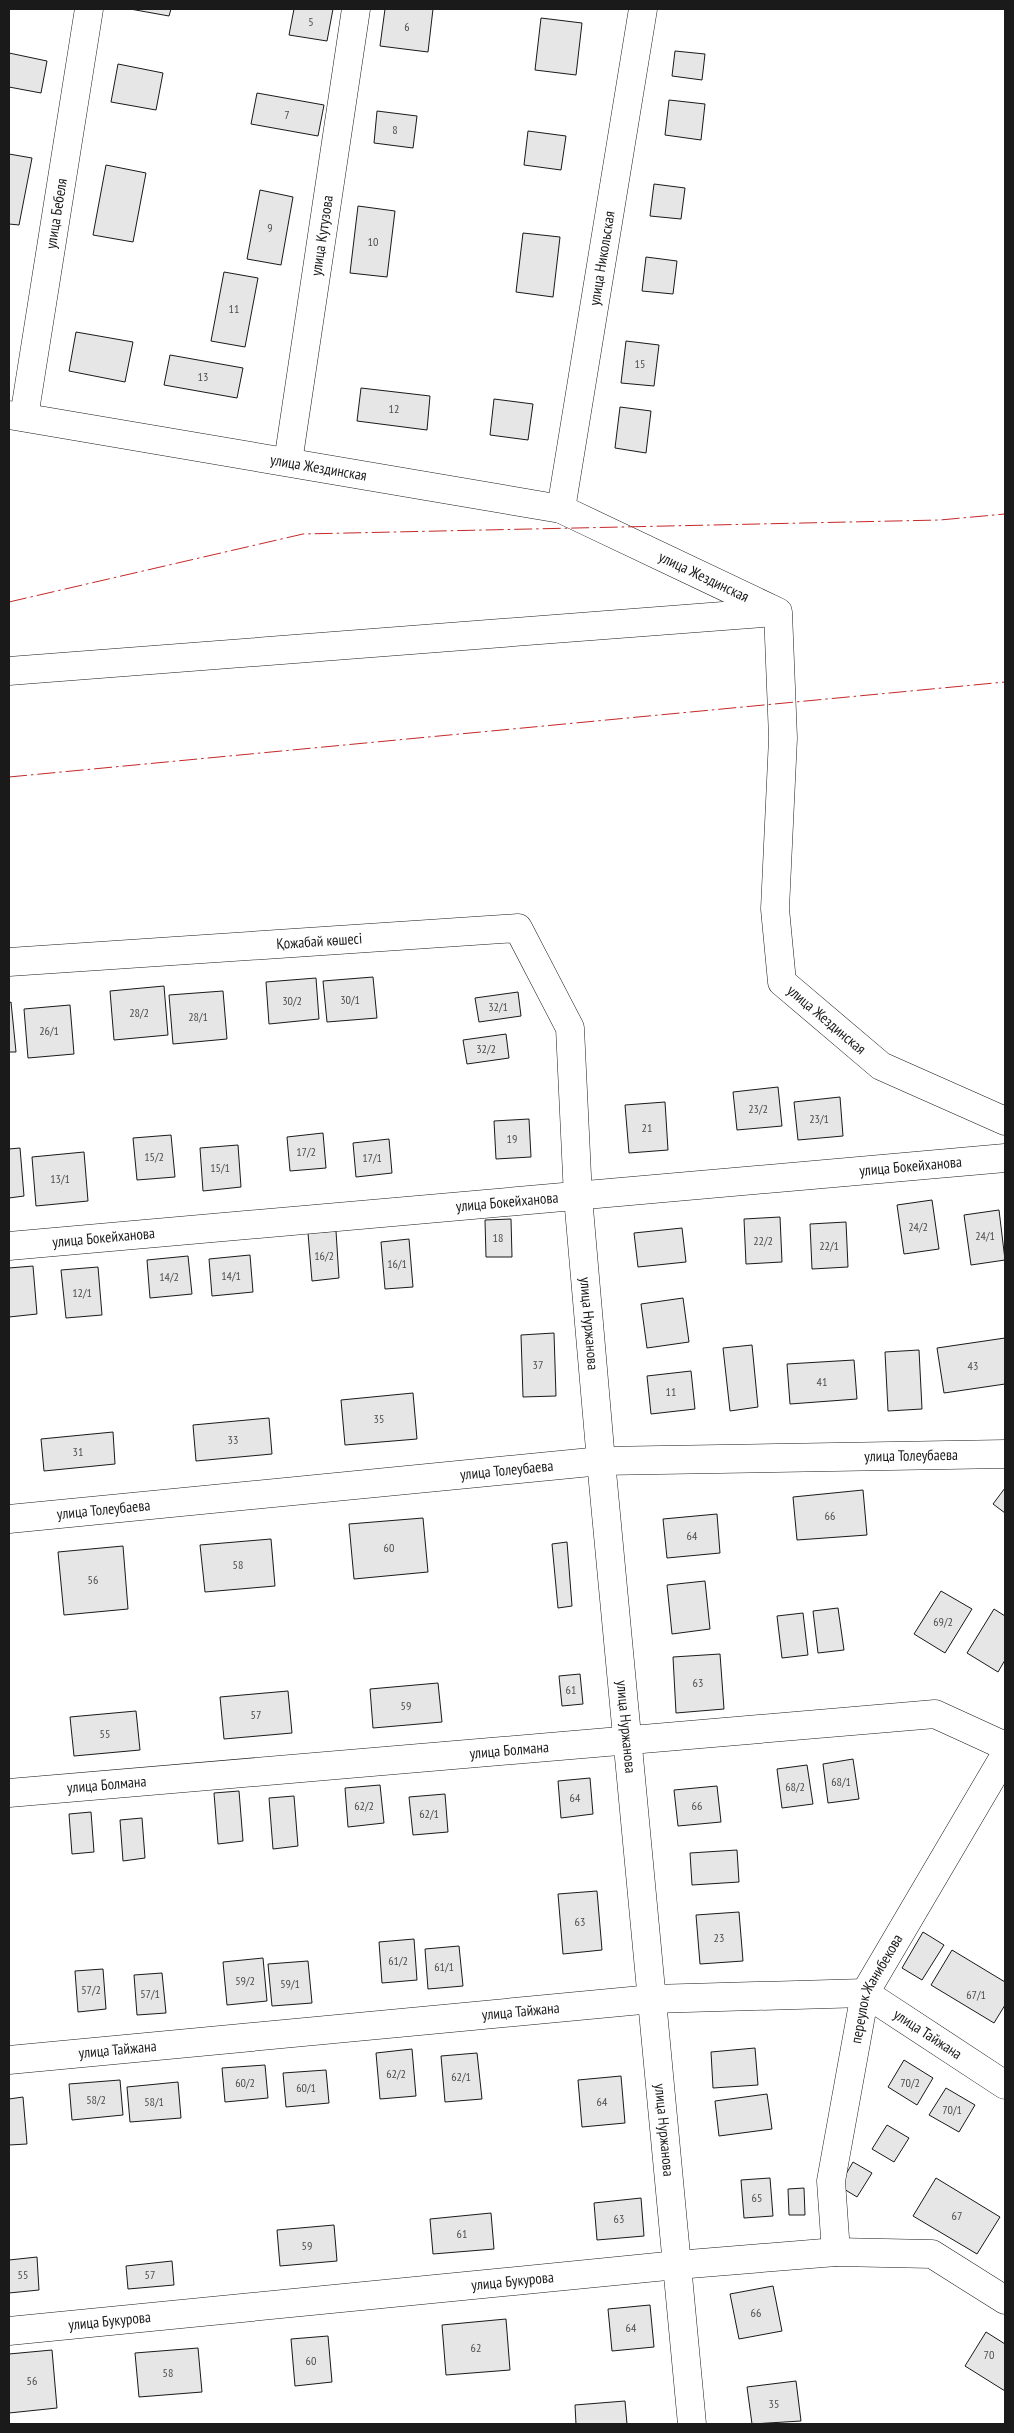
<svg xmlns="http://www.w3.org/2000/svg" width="1014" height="2433" viewBox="0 0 1014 2433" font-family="'PT Sans Narrow',sans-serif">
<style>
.building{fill:#e6e6e6;stroke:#1a1a1a}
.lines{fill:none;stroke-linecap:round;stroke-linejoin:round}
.minor-casing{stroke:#1a1a1a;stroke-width:29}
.minor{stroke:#fff;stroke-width:28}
.power{stroke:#c62828;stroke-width:1;stroke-dasharray:18 4 2.5 4;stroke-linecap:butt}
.labels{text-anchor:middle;stroke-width:4;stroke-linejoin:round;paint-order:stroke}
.number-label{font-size:12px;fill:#4d4d4d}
.street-label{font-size:15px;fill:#1a1a1a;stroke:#fff}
</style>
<rect width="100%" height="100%" fill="#fff"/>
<!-- building -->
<g class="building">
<polygon points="130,9 171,9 169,16"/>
<polygon points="294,9 333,9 327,41 289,35"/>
<polygon points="385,9 433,9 428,52 380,46"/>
<polygon points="541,18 582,23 576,75 535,70"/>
<polygon points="675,51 705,54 702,80 672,76"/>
<polygon points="9,53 47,61 41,93 9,87"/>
<polygon points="118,64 163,73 156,110 111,102"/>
<polygon points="257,93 324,105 318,136 251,124"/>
<polygon points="669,100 705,104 701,140 665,135"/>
<polygon points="377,111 417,116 413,148 374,143"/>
<polygon points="528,131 566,136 561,170 524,165"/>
<polygon points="9,154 32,158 19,225 9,224"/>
<polygon points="106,165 146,173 133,242 93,235"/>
<polygon points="654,184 685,188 681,219 650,216"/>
<polygon points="260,190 293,197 281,265 247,259"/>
<polygon points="358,206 395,211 387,277 350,273"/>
<polygon points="523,233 560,237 553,297 516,292"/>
<polygon points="646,257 677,261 673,294 642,291"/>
<polygon points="224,272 258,278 245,347 211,341"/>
<polygon points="76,332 133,342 125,382 69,371"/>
<polygon points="626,341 659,345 654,386 621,383"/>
<polygon points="170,355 243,368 237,398 164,385"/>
<polygon points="361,388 430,396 427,430 357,421"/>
<polygon points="494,399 533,404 528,440 490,435"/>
<polygon points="620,407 651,411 646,453 615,448"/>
<polygon points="373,977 377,1018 327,1022 323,981"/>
<polygon points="316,978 319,1019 269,1024 266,982"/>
<polygon points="164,986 168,1035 114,1040 110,991"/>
<polygon points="223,991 227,1039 173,1044 169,995"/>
<polygon points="518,992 521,1016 479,1022 475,998"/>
<polygon points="11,1002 16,1052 9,1052 9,1003"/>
<polygon points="70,1005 74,1054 28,1058 24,1009"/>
<polygon points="506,1034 509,1058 467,1064 463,1040"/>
<polygon points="778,1087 782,1126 737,1130 733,1092"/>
<polygon points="840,1097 843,1136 798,1140 794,1102"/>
<polygon points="665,1102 668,1150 629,1153 625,1105"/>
<polygon points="529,1119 531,1157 496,1159 494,1121"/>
<polygon points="323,1133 326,1168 290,1171 287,1137"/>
<polygon points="171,1135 175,1177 137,1180 133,1138"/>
<polygon points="389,1139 392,1173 356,1177 353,1143"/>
<polygon points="238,1145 241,1187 203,1191 200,1148"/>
<polygon points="20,1148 24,1196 9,1198 9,1149"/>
<polygon points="84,1152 88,1201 36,1206 32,1157"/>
<polygon points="932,1200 939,1249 904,1254 897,1205"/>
<polygon points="999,1210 1005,1260 971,1265 964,1215"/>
<polygon points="780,1217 782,1262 746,1264 744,1219"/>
<polygon points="511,1219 512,1257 486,1257 485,1220"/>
<polygon points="846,1222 848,1267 812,1269 810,1224"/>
<polygon points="682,1228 686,1262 638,1267 634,1233"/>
<polygon points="336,1231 339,1278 312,1281 308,1233"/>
<polygon points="409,1239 413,1287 385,1289 381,1242"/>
<polygon points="250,1255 253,1292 212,1296 209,1259"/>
<polygon points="188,1256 192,1294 150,1298 147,1260"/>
<polygon points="33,1266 37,1314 9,1317 9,1268"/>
<polygon points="98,1267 102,1315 66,1318 61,1270"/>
<polygon points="683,1298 689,1342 647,1348 641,1304"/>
<polygon points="554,1333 556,1396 523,1397 521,1335"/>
<polygon points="1005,1338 1005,1384 944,1393 937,1348"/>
<polygon points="752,1345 758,1407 730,1411 723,1348"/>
<polygon points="919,1350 922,1409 888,1411 885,1352"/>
<polygon points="854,1360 857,1399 790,1404 787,1364"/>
<polygon points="691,1371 695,1409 651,1414 647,1376"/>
<polygon points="413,1393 417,1439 345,1445 341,1400"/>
<polygon points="269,1418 272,1454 196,1461 193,1425"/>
<polygon points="113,1432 115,1464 44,1471 41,1439"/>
<polygon points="1005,1488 1005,1513 993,1504"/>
<polygon points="863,1490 867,1535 797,1540 793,1497"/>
<polygon points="717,1514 720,1553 667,1558 663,1519"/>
<polygon points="423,1518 428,1572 354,1579 349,1524"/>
<polygon points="271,1539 275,1586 205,1592 200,1545"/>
<polygon points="567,1542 572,1606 558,1608 552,1544"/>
<polygon points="123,1546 128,1609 64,1615 58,1552"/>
<polygon points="705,1581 710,1629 672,1634 667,1585"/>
<polygon points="941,1591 972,1609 945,1653 914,1634"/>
<polygon points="838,1608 844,1650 818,1653 813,1611"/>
<polygon points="994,1609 1005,1616 1005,1660 998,1672 967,1653"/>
<polygon points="803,1613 808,1655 782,1658 777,1616"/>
<polygon points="720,1654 724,1709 676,1713 673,1657"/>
<polygon points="580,1674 583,1704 562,1706 559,1676"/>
<polygon points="438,1683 442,1722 373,1728 370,1689"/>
<polygon points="288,1691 292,1733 224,1739 220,1697"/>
<polygon points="136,1711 140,1750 74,1756 70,1717"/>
<polygon points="853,1759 859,1799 828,1803 823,1764"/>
<polygon points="807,1765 813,1804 782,1808 777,1769"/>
<polygon points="590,1778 593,1814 561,1818 558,1781"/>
<polygon points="380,1785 384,1823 348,1827 345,1788"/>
<polygon points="717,1786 721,1822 678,1826 674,1790"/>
<polygon points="239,1791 243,1841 218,1844 214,1793"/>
<polygon points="445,1794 448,1832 413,1835 409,1797"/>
<polygon points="294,1796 298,1846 273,1849 269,1798"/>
<polygon points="91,1812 94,1852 72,1854 69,1814"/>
<polygon points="142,1818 145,1858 123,1861 120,1820"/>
<polygon points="737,1850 739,1882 692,1885 690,1853"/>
<polygon points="597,1891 602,1950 563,1954 558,1894"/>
<polygon points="739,1912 743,1961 700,1964 696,1915"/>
<polygon points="923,1932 944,1945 922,1980 902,1968"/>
<polygon points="414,1939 417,1980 382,1983 379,1942"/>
<polygon points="459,1946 463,1986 428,1989 425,1949"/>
<polygon points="952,1950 1005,1982 1005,2005 994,2023 931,1985"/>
<polygon points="263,1958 267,2001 227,2005 223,1962"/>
<polygon points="308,1961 312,2003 272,2006 268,1964"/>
<polygon points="103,1969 106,2009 78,2012 75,1971"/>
<polygon points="162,1973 166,2013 137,2015 134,1975"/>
<polygon points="755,2048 758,2085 713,2088 711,2052"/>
<polygon points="412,2049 416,2096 380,2099 376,2053"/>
<polygon points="477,2053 482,2099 445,2102 441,2056"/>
<polygon points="904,2060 933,2078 917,2105 888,2087"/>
<polygon points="265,2065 268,2098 225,2102 222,2068"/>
<polygon points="326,2070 329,2103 286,2107 283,2073"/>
<polygon points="621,2076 625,2123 582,2127 578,2080"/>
<polygon points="120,2080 123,2115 72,2120 69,2084"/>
<polygon points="178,2082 181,2118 130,2122 127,2087"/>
<polygon points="946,2088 975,2105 959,2132 929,2115"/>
<polygon points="767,2094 772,2129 719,2136 715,2101"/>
<polygon points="23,2097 27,2144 9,2145 9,2099"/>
<polygon points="887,2125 909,2138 894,2162 872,2149"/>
<polygon points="853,2162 872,2173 857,2197 839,2186"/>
<polygon points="770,2178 773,2216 744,2218 741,2180"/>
<polygon points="936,2178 1000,2217 977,2254 913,2216"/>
<polygon points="804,2188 805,2215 789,2215 788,2189"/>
<polygon points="641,2198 644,2236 597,2240 594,2203"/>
<polygon points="491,2213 494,2249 433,2254 430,2219"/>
<polygon points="334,2225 337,2261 280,2266 277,2230"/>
<polygon points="37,2257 39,2290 9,2293 9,2260"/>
<polygon points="172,2261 174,2285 128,2289 126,2266"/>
<polygon points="773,2286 782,2331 739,2339 730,2294"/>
<polygon points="650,2305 654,2347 612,2351 608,2309"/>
<polygon points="506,2319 510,2370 446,2375 442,2325"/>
<polygon points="986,2332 1005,2344 1005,2391 965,2366"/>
<polygon points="328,2336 332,2382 295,2386 291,2339"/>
<polygon points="198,2348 202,2392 139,2397 135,2353"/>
<polygon points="52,2350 57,2408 9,2413 9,2354"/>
<polygon points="796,2381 801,2421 752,2424 747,2387"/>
<polygon points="625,2401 627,2424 576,2424 575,2405"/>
</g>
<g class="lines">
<defs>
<g id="minor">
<path id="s1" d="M9,415L561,509L778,612L783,738L775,909L782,982L881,1066L1005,1121"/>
<path id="s2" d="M24,417L89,9"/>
<path id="s3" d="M288,462L356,9"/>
<path id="s4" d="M561,509L643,9"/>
<polyline points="9,671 775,612"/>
<path id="s5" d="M9,962L518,928L570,1028L578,1197L601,1461L692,2424"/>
<path id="s6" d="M9,1246L1005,1158"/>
<path id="s7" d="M9,1519L601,1461L1005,1454"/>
<path id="s8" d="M9,1793L935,1714L1005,1746"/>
<path id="s9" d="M9,2060L652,1999L865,1993L1005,2085"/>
<path id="s10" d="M836,2252L831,2181L865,1993L1005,1755"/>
<path id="s11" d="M9,2331L677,2265L836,2252L932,2254L1005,2300"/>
</g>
</defs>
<!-- minor casing -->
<use href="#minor" class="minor-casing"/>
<!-- minor -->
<use href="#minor" class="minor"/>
<!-- power -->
<g class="power">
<polyline points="9,602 303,534 940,520 1005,514"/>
<polyline points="9,777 1005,682"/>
</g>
</g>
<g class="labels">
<!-- number labels -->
<g class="number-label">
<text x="311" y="26">5</text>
<text x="407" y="31">6</text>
<text x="287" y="119">7</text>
<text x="395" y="134">8</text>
<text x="270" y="232">9</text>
<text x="373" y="246">10</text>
<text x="234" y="313">11</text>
<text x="640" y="368">15</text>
<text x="203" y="381">13</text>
<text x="394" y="413">12</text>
<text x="350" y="1004">30/1</text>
<text x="292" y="1005">30/2</text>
<text x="498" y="1011">32/1</text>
<text x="139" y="1017">28/2</text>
<text x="198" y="1021">28/1</text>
<text x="49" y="1035">26/1</text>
<text x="486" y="1053">32/2</text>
<text x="758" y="1113">23/2</text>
<text x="819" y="1123">23/1</text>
<text x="647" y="1132">21</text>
<text x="512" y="1143">19</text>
<text x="306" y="1156">17/2</text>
<text x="154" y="1161">15/2</text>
<text x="372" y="1162">17/1</text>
<text x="220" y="1172">15/1</text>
<text x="60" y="1183">13/1</text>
<text x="918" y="1231">24/2</text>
<text x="985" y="1240">24/1</text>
<text x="498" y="1242">18</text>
<text x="763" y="1245">22/2</text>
<text x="829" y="1250">22/1</text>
<text x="324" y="1260">16/2</text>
<text x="397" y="1268">16/1</text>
<text x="231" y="1280">14/1</text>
<text x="169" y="1281">14/2</text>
<text x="82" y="1297">12/1</text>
<text x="538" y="1369">37</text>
<text x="973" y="1370">43</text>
<text x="822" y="1386">41</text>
<text x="671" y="1396">11</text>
<text x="379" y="1423">35</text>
<text x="233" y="1444">33</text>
<text x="78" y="1456">31</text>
<text x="830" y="1520">66</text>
<text x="692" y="1540">64</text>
<text x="389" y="1552">60</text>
<text x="238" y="1569">58</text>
<text x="93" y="1584">56</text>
<text x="943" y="1626">69/2</text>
<text x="698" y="1687">63</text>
<text x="571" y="1694">61</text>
<text x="406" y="1710">59</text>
<text x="256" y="1719">57</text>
<text x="105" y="1738">55</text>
<text x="841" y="1786">68/1</text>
<text x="795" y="1791">68/2</text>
<text x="575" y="1802">64</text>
<text x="364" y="1810">62/2</text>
<text x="697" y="1810">66</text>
<text x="429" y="1818">62/1</text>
<text x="580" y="1926">63</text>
<text x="719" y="1942">23</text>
<text x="398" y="1965">61/2</text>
<text x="444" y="1971">61/1</text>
<text x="245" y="1985">59/2</text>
<text x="290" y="1988">59/1</text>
<text x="91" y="1994">57/2</text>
<text x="150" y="1998">57/1</text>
<text x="976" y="1999">67/1</text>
<text x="396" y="2078">62/2</text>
<text x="461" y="2081">62/1</text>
<text x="245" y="2087">60/2</text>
<text x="910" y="2087">70/2</text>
<text x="306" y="2092">60/1</text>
<text x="96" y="2104">58/2</text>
<text x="154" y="2106">58/1</text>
<text x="602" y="2106">64</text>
<text x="952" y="2114">70/1</text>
<text x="757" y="2202">65</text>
<text x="957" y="2220">67</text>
<text x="619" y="2223">63</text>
<text x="462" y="2238">61</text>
<text x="307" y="2250">59</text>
<text x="23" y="2279">55</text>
<text x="150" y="2279">57</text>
<text x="756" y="2317">66</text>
<text x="631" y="2332">64</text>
<text x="476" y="2352">62</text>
<text x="989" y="2359">70</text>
<text x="311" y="2365">60</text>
<text x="168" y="2377">58</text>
<text x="32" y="2385">56</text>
<text x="774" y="2408">35</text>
</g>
<!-- street labels -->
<g class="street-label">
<text dy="5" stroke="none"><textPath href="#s2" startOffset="206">улица Бебеля</textPath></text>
<text dy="5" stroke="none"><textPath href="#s3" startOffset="229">улица Кутузова</textPath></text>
<text dy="5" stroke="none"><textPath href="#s4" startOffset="254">улица Никольская</textPath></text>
<text dy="5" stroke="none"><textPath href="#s1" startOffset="314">улица Жездинская</textPath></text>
<text dy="5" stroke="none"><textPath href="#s1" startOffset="718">улица Жездинская</textPath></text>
<text dy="5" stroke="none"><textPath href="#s5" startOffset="311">Қожабай көшесі</textPath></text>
<text dy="5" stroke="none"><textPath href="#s1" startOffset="1229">улица Жездинская</textPath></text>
<text dy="5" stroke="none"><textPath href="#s6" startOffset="905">улица Бокейханова</textPath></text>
<text dy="5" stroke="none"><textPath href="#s6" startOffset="500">улица Бокейханова</textPath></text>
<text dy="5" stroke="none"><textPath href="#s6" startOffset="95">улица Бокейханова</textPath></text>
<text dy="5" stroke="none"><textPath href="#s5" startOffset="919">улица Нуржанова</textPath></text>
<text dy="5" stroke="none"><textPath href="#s7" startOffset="905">улица Толеубаева</textPath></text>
<text dy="5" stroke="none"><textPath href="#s7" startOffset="500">улица Толеубаева</textPath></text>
<text dy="5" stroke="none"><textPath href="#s7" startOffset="95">улица Толеубаева</textPath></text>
<text dy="5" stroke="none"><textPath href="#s5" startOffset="1324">улица Нуржанова</textPath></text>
<text dy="5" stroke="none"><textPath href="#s8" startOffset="502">улица Болмана</textPath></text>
<text dy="5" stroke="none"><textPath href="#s8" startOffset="98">улица Болмана</textPath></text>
<text dy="5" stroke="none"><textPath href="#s10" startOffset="270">переулок Жанибекова</textPath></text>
<text dy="5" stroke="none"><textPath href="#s9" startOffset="514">улица Тайжана</textPath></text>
<text dy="5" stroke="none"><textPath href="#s9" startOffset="934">улица Тайжана</textPath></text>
<text dy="5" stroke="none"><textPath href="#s9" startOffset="109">улица Тайжана</textPath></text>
<text dy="5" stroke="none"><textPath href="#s5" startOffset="1729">улица Нуржанова</textPath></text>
<text dy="5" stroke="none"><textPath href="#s11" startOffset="506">улица Букурова</textPath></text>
<text dy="5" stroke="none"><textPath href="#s11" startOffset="101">улица Букурова</textPath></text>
</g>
</g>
<!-- border -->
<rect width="1014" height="2433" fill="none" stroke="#1a1a1a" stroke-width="20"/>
</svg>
